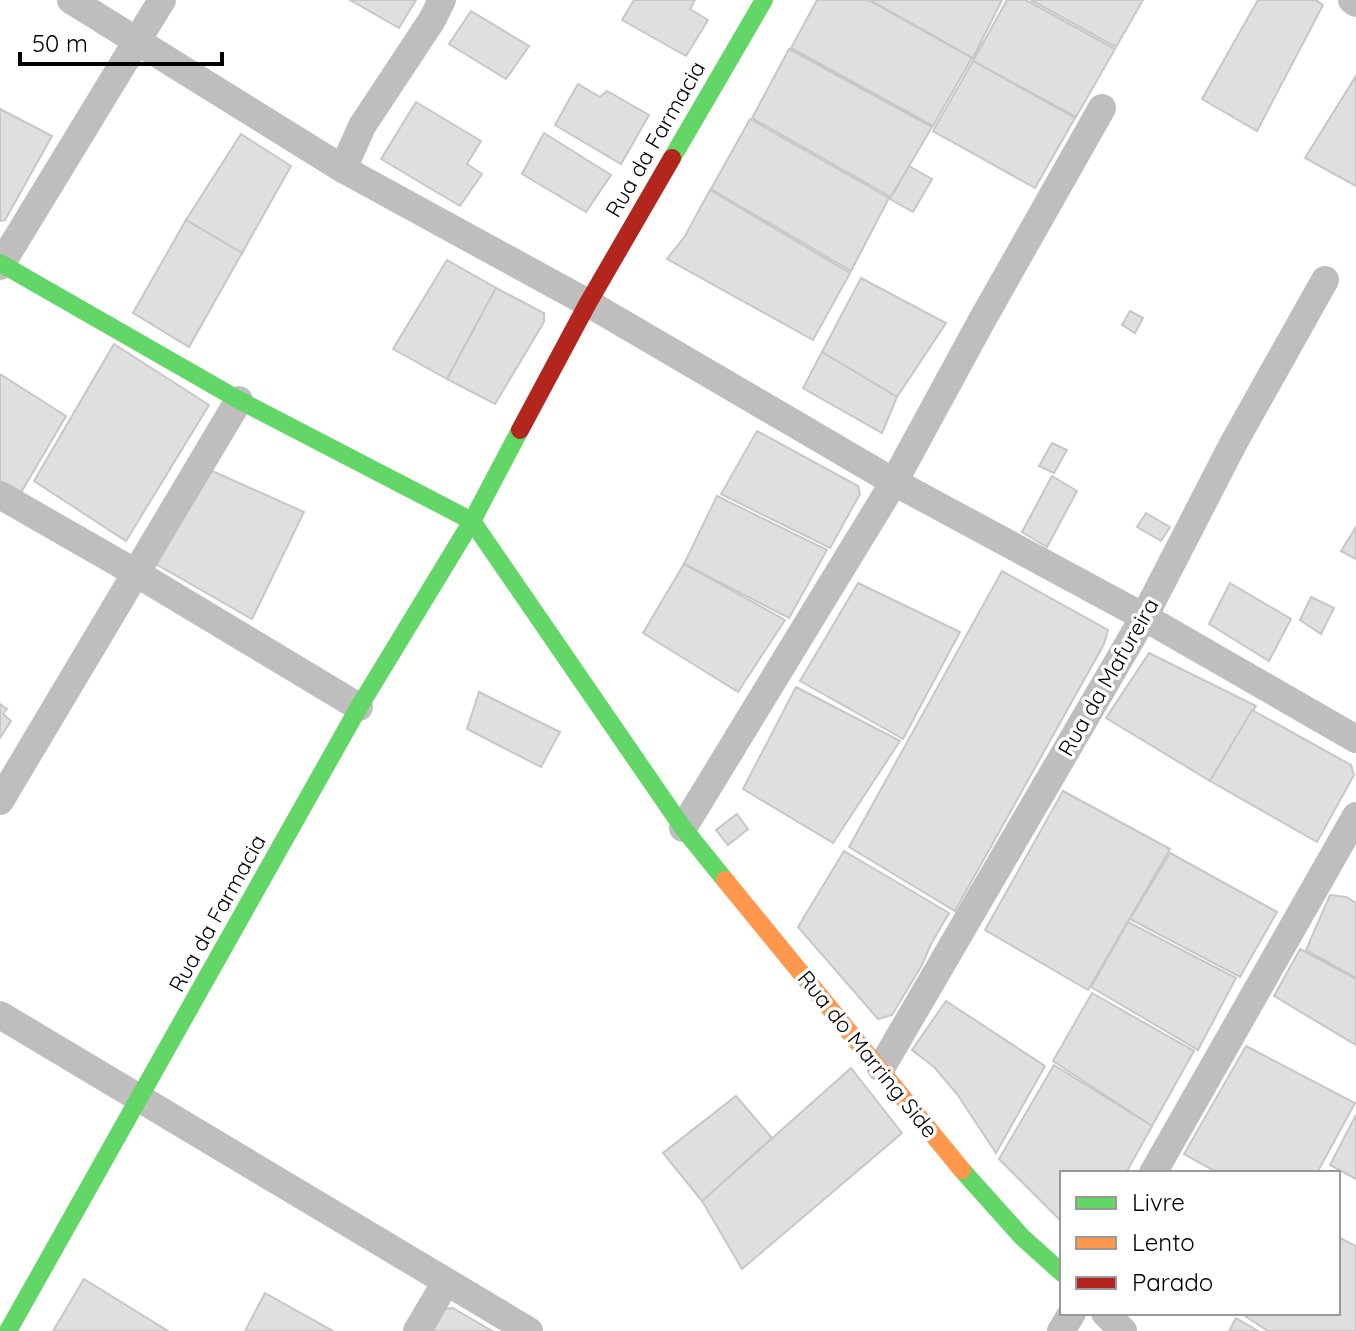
<svg xmlns="http://www.w3.org/2000/svg" width="1356" height="1331" viewBox="0 0 1356 1331" font-family="Quicksand,sans-serif">
<style>
.building{fill:#dfdfdf;stroke:#c7c7c7;stroke-width:2}
.lines{fill:none;stroke-linecap:round;stroke-linejoin:round}
.street{stroke:#bebebe;stroke-width:28}
.fast{stroke:#63d668;stroke-width:18}
.slow{stroke:#ff974d;stroke-width:18}
.jam{stroke:#b3261e;stroke-width:18}
.labels{text-anchor:middle;stroke-width:7;stroke-linejoin:round;paint-order:stroke}
.street-label{font-size:22px;fill:#000;stroke:#fff}
</style>
<rect width="100%" height="100%" fill="#fff"/>
<!-- building -->
<g class="building">
<polygon points="350,0 416,0 399,28"/>
<polygon points="634,0 695,0 690,9 708,20 686,56 622,20"/>
<polygon points="817,0 868,0 972,58 933,126 791,48"/>
<polygon points="870,0 1002,0 973,58"/>
<polygon points="1007,0 1026,0 1115,49 1076,117 973,61"/>
<polygon points="1031,0 1143,0 1116,47"/>
<polygon points="1258,0 1316,0 1323,5 1257,131 1202,99"/>
<polygon points="471,11 529,46 506,79 449,44"/>
<polygon points="789,49 932,127 891,197 752,118"/>
<polygon points="973,61 1075,118 1035,188 933,131"/>
<polygon points="1356,76 1356,186 1305,158"/>
<polygon points="578,84 600,97 607,91 649,115 621,164 555,125"/>
<polygon points="416,102 481,141 467,164 482,174 460,206 381,159"/>
<polygon points="0,109 52,136 5,220 0,221"/>
<polygon points="750,119 889,198 851,271 711,189"/>
<polygon points="544,133 611,175 586,212 522,174"/>
<polygon points="241,134 291,166 242,253 186,220"/>
<polygon points="909,166 932,179 913,212 890,199"/>
<polygon points="710,190 850,273 813,340 667,259 685,236"/>
<polygon points="186,220 242,253 189,347 133,313"/>
<polygon points="447,260 496,288 447,379 393,349"/>
<polygon points="861,278 946,323 897,397 822,352"/>
<polygon points="496,288 544,313 544,322 495,404 447,379"/>
<polygon points="1130,311 1143,318 1135,333 1122,325"/>
<polygon points="114,344 209,405 126,541 34,481"/>
<polygon points="822,352 897,397 882,433 803,388"/>
<polygon points="0,374 66,416 19,496 0,483"/>
<polygon points="757,431 858,486 860,494 830,548 721,494"/>
<polygon points="1052,443 1067,450 1054,473 1039,466"/>
<polygon points="210,470 304,512 252,619 154,563"/>
<polygon points="1052,476 1077,491 1047,547 1022,532"/>
<polygon points="717,496 827,550 789,618 684,564"/>
<polygon points="1146,513 1170,527 1161,541 1137,527"/>
<polygon points="1356,527 1356,559 1341,551"/>
<polygon points="684,564 785,620 738,692 643,633"/>
<polygon points="1002,571 1108,630 1104,644 955,911 849,847"/>
<polygon points="858,583 960,632 903,739 800,681"/>
<polygon points="1230,583 1291,619 1269,661 1209,624"/>
<polygon points="1311,597 1334,608 1321,634 1300,620"/>
<polygon points="1149,653 1256,706 1210,781 1106,718"/>
<polygon points="796,687 900,741 833,843 743,789"/>
<polygon points="479,692 560,732 541,767 467,729"/>
<polygon points="0,704 7,709 3,714 11,721 0,738"/>
<polygon points="1252,710 1351,765 1354,775 1317,842 1210,781"/>
<polygon points="1063,791 1170,849 1088,990 985,930"/>
<polygon points="737,814 748,829 728,845 716,830"/>
<polygon points="844,851 949,913 931,944 922,965 892,1015 878,1019 798,927"/>
<polygon points="1170,853 1277,912 1240,977 1130,919"/>
<polygon points="1330,895 1346,897 1356,903 1356,978 1306,950"/>
<polygon points="1128,922 1236,978 1198,1050 1091,987"/>
<polygon points="1300,949 1356,979 1356,1045 1274,996"/>
<polygon points="1092,993 1194,1051 1152,1126 1053,1061"/>
<polygon points="946,1001 1045,1066 996,1153 957,1094 934,1067 912,1050"/>
<polygon points="1246,1046 1355,1103 1317,1173 1218,1173 1184,1154"/>
<polygon points="1054,1065 1152,1126 1126,1173 1062,1173 1062,1222 999,1159"/>
<polygon points="851,1068 902,1133 742,1269 702,1201"/>
<polygon points="736,1096 772,1138 702,1201 663,1153"/>
<polygon points="1356,1115 1356,1179 1330,1165"/>
<polygon points="1338,1237 1356,1246 1356,1331 1268,1331 1242,1314 1338,1313"/>
<polygon points="84,1279 168,1331 53,1331"/>
<polygon points="265,1293 333,1331 245,1331"/>
<polygon points="453,1308 492,1331 433,1331 445,1309"/>
<polygon points="1236,1318 1258,1331 1229,1331"/>
</g>
<g class="lines">
<!-- street -->
<g class="street">
<polyline points="71,0 343,169 588,303 894,482 683,828"/>
<polyline points="1352,0 1356,3"/>
<polyline points="1102,108 981,322 894,482 1144,617 1356,739"/>
<polyline points="343,169 362,126 432,20 442,0"/>
<polyline points="0,266 162,0"/>
<polyline points="0,495 136,573 359,707"/>
<polyline points="0,801 239,400"/>
<polyline points="0,1015 529,1331"/>
<polyline points="881,1068 1144,617 1233,444 1325,280"/>
<polyline points="1153,1173 1356,816"/>
<polyline points="1105,1313 1123,1331"/>
<polyline points="417,1331 446,1282"/>
<polyline points="1061,1331 1072,1313"/>
</g>
<!-- fast -->
<g class="fast">
<polyline points="672,158 764,0"/>
<polyline points="0,263 239,400 472,521 683,828 725,880"/>
<polyline points="962,1170 1022,1237 1062,1273"/>
<polyline points="8,1331 359,707 472,521 520,430"/>
</g>
<!-- slow -->
<polyline class="slow" points="725,880 962,1170"/>
<!-- jam -->
<polyline class="jam" points="520,430 588,303 672,158"/>
</g>
<g class="labels">
<!-- street labels -->
<g class="street-label">
<text transform="translate(655 139) rotate(-60)" y="8">Rua da Farmacia</text>
<text transform="translate(1108 677) rotate(-60)" y="8">Rua da Mafureira</text>
<text transform="translate(217 913) rotate(-61)" y="8">Rua da Farmacia</text>
<text transform="translate(868 1054) rotate(51)" y="8">Rua do Marring Side</text>
</g>
</g>
<!-- legend -->
<rect x="1060" y="1171" width="280" height="144" fill="#ffffff" stroke="#999999" stroke-width="2"/>
<rect x="1076" y="1197" width="40" height="12" fill="#63d668" stroke="#999999" stroke-width="2"/>
<text x="1132" y="1211" font-size="24" fill="#000000">Livre</text>
<rect x="1076" y="1237" width="40" height="12" fill="#ff974d" stroke="#999999" stroke-width="2"/>
<text x="1132" y="1251" font-size="24" fill="#000000">Lento</text>
<rect x="1076" y="1277" width="40" height="12" fill="#b3261e" stroke="#999999" stroke-width="2"/>
<text x="1132" y="1291" font-size="24" fill="#000000">Parado</text>
<!-- scale -->
<path d="M20 52v12h202v-12" fill="none" stroke="#000000" stroke-width="4"/>
<text x="32" y="52" font-size="24" fill="#000000" stroke="#ffffff" stroke-width="6" paint-order="stroke">50 m</text>
</svg>
